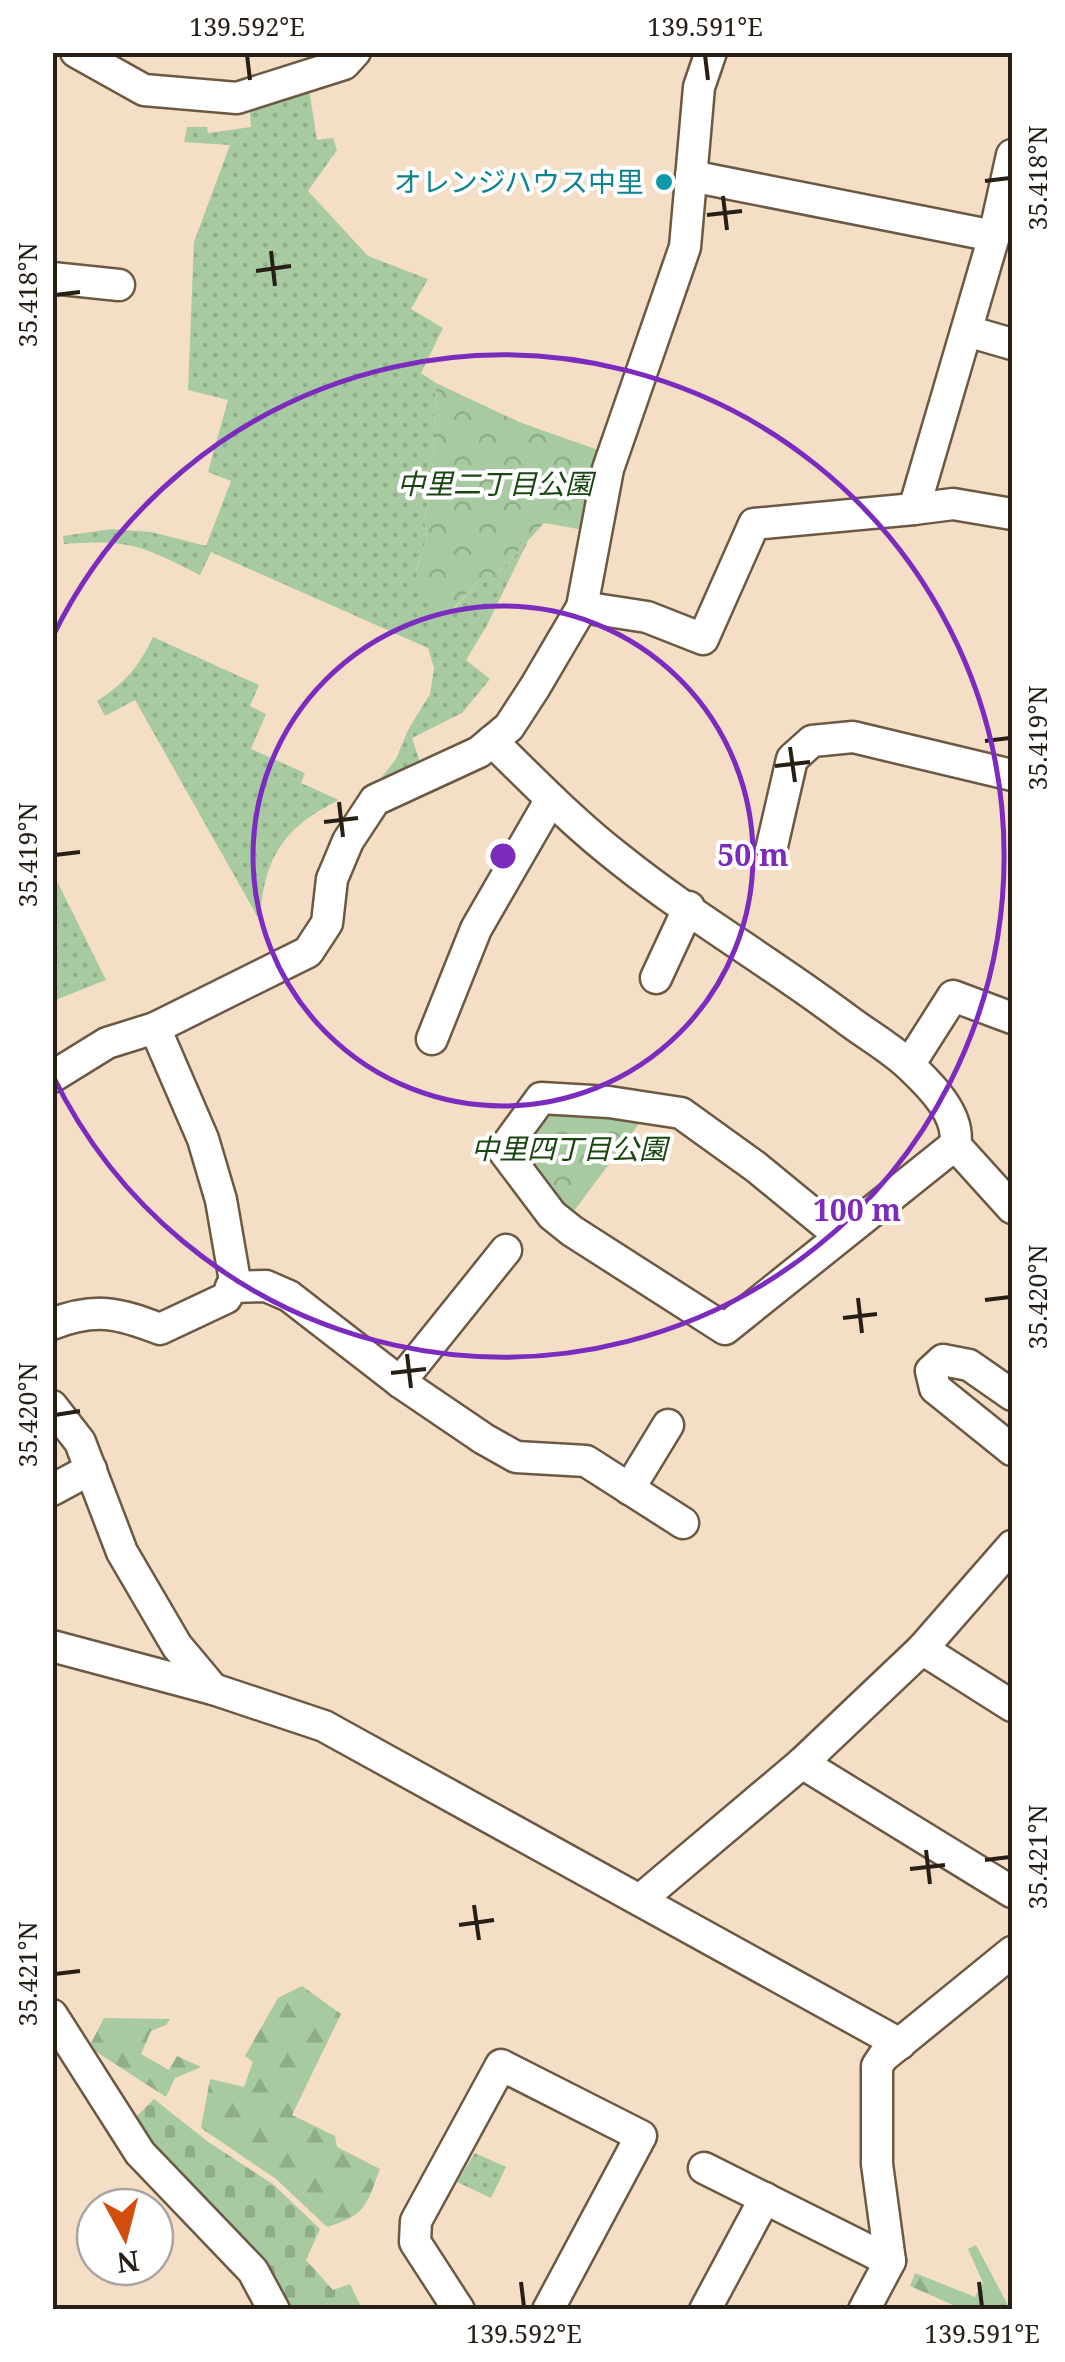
<svg xmlns="http://www.w3.org/2000/svg" width="1065" height="2362" viewBox="0 0 1065 2362" font-family="'Noto Serif','Noto Sans JP',serif">
<style>
.grass{fill:url(#grass-dots)}
.forest{fill:url(#forest-firs)}
.cemetery{fill:url(#cemetery-stones)}
.park{fill:url(#park-crowns)}
.lines{fill:none;stroke-linecap:round;stroke-linejoin:round}
.minor-casing{stroke:#6c5944;stroke-width:35}
.minor{stroke:#fff;stroke-width:30}
.ticks{fill:none;stroke:#271f16;stroke-width:4}
.ring{fill:none;stroke:#7b2cbf;stroke-width:5}
.culture-dot{fill:#0f9aa8;stroke:#fff;stroke-width:4}
.labels{text-anchor:middle;stroke-width:8;stroke-linejoin:round;paint-order:stroke}
.culture-label{font-size:28px;fill:#0d838f;stroke:#fff;text-anchor:end}
.park-label{font-size:28px;font-style:italic;fill:#194611;stroke:#fff}
.centre{fill:#7b2cbf;stroke:#fff;stroke-width:5}
.ring-label{font-size:30px;text-anchor:middle;font-weight:bold;fill:#7b2cbf;stroke:#fff;stroke-width:8;stroke-linejoin:round;paint-order:stroke}
.neatline{fill:none;stroke:#271f16;stroke-width:4}
.ticks-label{font-size:25px;text-anchor:middle;fill:#271f16}
</style>
<defs>
<pattern id="grass-dots" width="8" height="8" patternUnits="userSpaceOnUse" patternTransform="scale(2.5)"><rect width="8" height="8" fill="#a7caa1"/><path d="M2 2h.1M6 6h.1" fill="none" stroke="#90ad8a" stroke-width="1.8" stroke-linecap="round"/></pattern>
<pattern id="forest-firs" width="22" height="20" patternUnits="userSpaceOnUse" patternTransform="scale(2.5)"><rect width="22" height="20" fill="#a7caa1"/><path d="M5 1l3.5 6h-7zM16 11l3.5 6h-7z" fill="#90ad8a"/></pattern>
<pattern id="cemetery-stones" width="16" height="16" patternUnits="userSpaceOnUse" patternTransform="scale(2.5)"><rect width="16" height="16" fill="#a7caa1"/><path d="M2 7V4a2 2 0 0 1 4 0v3zM10 15v-3a2 2 0 0 1 4 0v3z" fill="#90ad8a"/></pattern>
<pattern id="park-crowns" width="20" height="18" patternUnits="userSpaceOnUse" patternTransform="scale(2.5)"><rect width="20" height="18" fill="#a7caa1"/><path d="M2 6a3 3 0 1 1 6 0M12 15a3 3 0 1 1 6 0" fill="none" stroke="#90ad8a"/></pattern>
</defs>
<rect width="100%" height="100%" fill="#f4dec5"/>
<!-- grass -->
<g class="grass">
<path d="M309,89L317,140L333,138L337,150L308,191L368,256L428,279L411,309L443,328L421,373L436,383L432,484L424,518L427,538L416,571L449,615L479,580H492L528,541L486,627L466,660L490,679L462,713L412,738L422,768L366,797L396,759L408,730L430,694L434,668L428,648L211,552L200,575C142,546 130,539 64,544L63,536L112,529L151,532L206,546L231,481L208,472L228,400L188,390L194,242L230,145L184,142L187,127H207L208,133L251,127L249,100Z"/>
<path d="M153,637L259,685L250,706L266,714L251,749L305,773L301,783L339,800C283,827 263,859 260,921L135,700L105,716L97,701C124,684 139,667 153,637Z"/>
<polygon points="53,873 106,980 58,999 53,1005"/>
<polygon points="475,2153 506,2167 491,2198 457,2182"/>
</g>
<!-- forest -->
<g class="forest">
<path d="M302,1986L341,2014L292,2115L335,2136L337,2147L380,2169C366,2206 366,2215 327,2227L276,2179L201,2128L210,2079L244,2087L253,2062L245,2056L278,1998Z"/>
<polygon points="104,2018 170,2019 166,2025 151,2031 141,2054 169,2070 177,2056 201,2067 175,2078 166,2097 89,2047"/>
<polygon points="976,2245 1010,2309 962,2309 910,2286 915,2273 975,2297 983,2283 968,2249"/>
</g>
<!-- cemetery -->
<polygon class="cemetery" points="154,2099 207,2141 274,2185 320,2229 306,2260 333,2290 350,2284 362,2309 282,2309 131,2122"/>
<!-- park -->
<g class="park">
<polygon points="436,383 519,422 601,451 584,530 544,523 492,580 479,580 448,615 423,600 416,572 427,538 424,519 432,484"/>
<polygon points="549,1108 644,1117 571,1215 559,1207 517,1148"/>
</g>
<g class="lines">
<defs>
<g id="minor">
<polyline points="76,52 144,90 237,98 344,64 355,52"/>
<polyline points="1012,155 994,236 914,509 953,504 1012,514"/>
<polyline points="691,176 994,236"/>
<polyline points="52,278 119,285"/>
<polyline points="967,331 1012,344"/>
<polyline points="582,607 647,617 703,639 754,524 914,509"/>
<path d="M492,741C534,782 574,824 621,860C692,917 772,963 845,1018C867,1035 893,1049 912,1068C931,1086 961,1116 955,1145L725,1329L572,1231L552,1215L503,1150L541,1098L609,1102L681,1113L756,1167L840,1236"/>
<polyline points="772,846 792,759 812,741 853,737 1012,775"/>
<polyline points="656,978 689,907"/>
<polyline points="432,1039 476,929 551,799"/>
<polyline points="909,1065 953,996 1012,1018"/>
<polyline points="52,1077 107,1043 155,1028 308,952 327,923 332,879 348,841 375,800 479,752 509,727 535,687 582,607 608,469 685,247 699,87 711,52"/>
<polyline points="955,1145 1012,1208"/>
<polyline points="231,1287 266,1286 289,1296 400,1382 484,1439 516,1457 586,1461 683,1523"/>
<path d="M52,1324C96,1307 118,1313 160,1329L226,1298L235,1281L221,1200L203,1139L155,1028"/>
<polyline points="400,1382 506,1250"/>
<polyline points="1012,1395 969,1365 943,1360 931,1371 935,1388 1012,1450"/>
<polyline points="52,1406 80,1442 122,1552 177,1646 213,1689 324,1726 900,2044"/>
<polyline points="629,1489 668,1425"/>
<polyline points="52,1490 91,1469"/>
<polyline points="52,1646 213,1689"/>
<polyline points="922,1649 1012,1706"/>
<polyline points="802,1763 1012,1892"/>
<polyline points="641,1899 802,1763 922,1649 1012,1546"/>
<polyline points="52,2015 140,2153 253,2271 274,2310"/>
<polyline points="704,2168 890,2261"/>
<polyline points="459,2310 415,2242 416,2221 501,2065 641,2136 548,2310"/>
<polyline points="705,2310 765,2198"/>
<polyline points="864,2310 890,2261 877,2164 877,2066 883,2057 1012,1952"/>
</g>
</defs>
<!-- minor casing -->
<use href="#minor" class="minor-casing"/>
<!-- minor -->
<use href="#minor" class="minor"/>
</g>
<!-- ticks -->
<path class="ticks" d="M247,55L250,80M705,55L708,80M985,181L1010,178M723,196L727,230M707,215L742,211M271,251L275,286M256,271L291,266M55,295L80,292M985,741L1010,738M790,747L795,782M775,766L810,762M339,802L343,837M324,822L358,818M55,855L80,852M858,1298L862,1333M985,1300L1010,1297M843,1318L877,1314M407,1354L411,1388M391,1373L426,1369M55,1415L80,1411M926,1850L930,1884M985,1860L1010,1857M910,1869L945,1865M474,1905L479,1940M459,1925L494,1920M55,1974L80,1971M521,2282L524,2307M979,2282L982,2307"/>
<!-- distance rings -->
<g class="ring">
<circle cx="503" cy="856" r="250"/>
<path d="M53 636A501 501 0 1 1 53 1076"/>
</g>
<!-- markers -->
<circle class="culture-dot" cx="664" cy="182" r="10"/>
<g class="labels">
<!-- culture labels -->
<g class="culture-label">
<text x="644" y="192">オレンジハウス中里</text>
</g>
<!-- park labels -->
<g class="park-label">
<text x="495" y="494">中里二丁目公園</text>
<text x="569" y="1159">中里四丁目公園</text>
</g>
</g>
<circle cx="503" cy="856" r="15" class="centre"/>
<g class="ring-label">
<text x="753" y="866">50 m</text>
<text x="857" y="1221">100 m</text>
</g>
<!-- border -->
<rect width="1065" height="2362" fill="none" stroke="#ffffff" stroke-width="110"/>
<!-- north arrow -->
<g transform="translate(125 2237) rotate(173)"><circle r="48" fill="#ffffff" stroke="#a9a5a2" stroke-width="2.5"/>
<path d="M0-8L18 38L0 25L-18 38Z" fill="#d34d0d"/>
<text y="-15" font-size="28" font-weight="bold" text-anchor="middle" fill="#271f16">N</text>
</g>
<rect x="55" y="55" width="955" height="2252" class="neatline"/>
<g class="ticks-label">
<text x="247" y="36">139.592°E</text>
<text x="705" y="36">139.591°E</text>
<text transform="translate(1038 178) rotate(-90)" y="9">35.418°N</text>
<text transform="translate(28 295) rotate(-90)" y="9">35.418°N</text>
<text transform="translate(1038 738) rotate(-90)" y="9">35.419°N</text>
<text transform="translate(28 855) rotate(-90)" y="9">35.419°N</text>
<text transform="translate(1038 1297) rotate(-90)" y="9">35.420°N</text>
<text transform="translate(28 1415) rotate(-90)" y="9">35.420°N</text>
<text transform="translate(1038 1857) rotate(-90)" y="9">35.421°N</text>
<text transform="translate(28 1974) rotate(-90)" y="9">35.421°N</text>
<text x="524" y="2343">139.592°E</text>
<text x="982" y="2343">139.591°E</text>
</g>
</svg>
